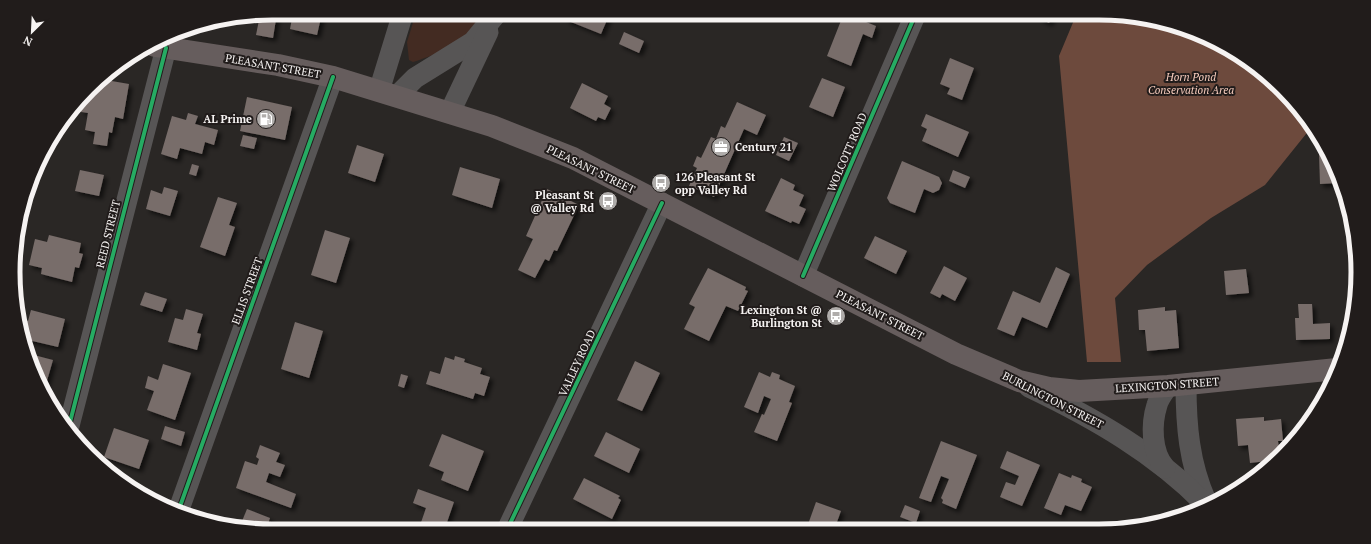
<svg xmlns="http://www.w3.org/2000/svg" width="1371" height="544" viewBox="0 0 1371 544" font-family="'PT Serif',serif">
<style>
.green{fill:#432b22}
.forest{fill:#6d4a3d}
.building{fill:#786d6a;filter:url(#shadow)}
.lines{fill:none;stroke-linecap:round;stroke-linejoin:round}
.minor{stroke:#575555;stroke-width:21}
.major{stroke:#665d5d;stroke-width:22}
.cycleway-casing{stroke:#211c1b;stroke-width:6}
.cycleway{stroke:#26ab63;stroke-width:4}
.labels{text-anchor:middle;stroke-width:4;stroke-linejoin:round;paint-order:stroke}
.street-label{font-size:11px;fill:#f6f3f2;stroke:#211c1b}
.park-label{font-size:11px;font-style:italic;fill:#f8cdbe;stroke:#211c1b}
.poi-label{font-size:11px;font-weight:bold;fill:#f6f3f2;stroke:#211c1b;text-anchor:end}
.rim{fill:none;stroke:#f6f3f2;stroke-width:5}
</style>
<defs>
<filter id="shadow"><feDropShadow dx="3.5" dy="3.5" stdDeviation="2" flood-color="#0009"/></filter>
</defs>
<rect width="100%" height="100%" fill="#2a2725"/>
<!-- green -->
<path class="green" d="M416,13H484C470,38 440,54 413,62L409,60L407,42Z"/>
<!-- forest -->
<polygon class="forest" points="1077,13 1099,13 1182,27 1270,77 1310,129 1265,185 1211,218 1147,265 1115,298 1121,362 1087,362 1059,56"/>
<!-- building -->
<g class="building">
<polygon points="272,13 277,13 273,38 256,35 260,15"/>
<polygon points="293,13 322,13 317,35 290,29"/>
<polygon points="569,13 610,13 601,34 566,20"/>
<polygon points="844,13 876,26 872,38 863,34 851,66 827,56"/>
<polygon points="1041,13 1054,13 1049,23 1039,18"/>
<polygon points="624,32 644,41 639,53 619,44"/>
<polygon points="950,58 974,68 962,100 947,94 950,88 940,84"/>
<polygon points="822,78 845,87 833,117 809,107"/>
<polygon points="100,79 129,84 123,119 115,117 112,133 109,132 107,146 93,144 95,132 85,130 88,113 81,112 83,100"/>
<polygon points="582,83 608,96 604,104 611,108 605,120 598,117 596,121 570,108"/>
<polygon points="247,97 292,107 285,140 240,131"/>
<polygon points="737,102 766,115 757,135 744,129 714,197 689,186 697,168 693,166 697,156 701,158 711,137 716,139 721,126 725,128"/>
<polygon points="188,113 198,116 195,124 218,130 214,145 205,142 202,154 180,148 177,159 161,154 172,116 186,120"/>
<polygon points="926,114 969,132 958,157 922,141 927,129 921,126"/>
<polygon points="243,135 257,138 254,149 240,146"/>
<polygon points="784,137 798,143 789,161 776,155"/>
<polygon points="357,145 384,154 375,182 348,173"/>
<polygon points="1328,153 1331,157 1338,183 1320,184 1319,154"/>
<polygon points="902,161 939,177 942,183 939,190 933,193 924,189 915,213 890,203 887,198"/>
<polygon points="192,164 199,166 196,176 189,174"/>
<polygon points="460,167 500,179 492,208 452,195"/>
<polygon points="80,170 104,175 99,196 75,191"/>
<polygon points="953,170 970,177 965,188 949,181"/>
<polygon points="781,178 795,185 793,190 804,195 799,206 806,209 799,224 792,221 791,223 765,211"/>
<polygon points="164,187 178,191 170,216 146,209 151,190 162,194"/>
<polygon points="547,189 579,205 557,251 554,250 549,261 545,259 535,278 518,270 533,239 526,236"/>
<polygon points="218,197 237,203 229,225 235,227 225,256 200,247"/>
<polygon points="325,230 350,238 336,283 311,275"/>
<polygon points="49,235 81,243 79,253 83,254 79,268 75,267 72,282 41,274 42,268 29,265 35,239 47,242"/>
<polygon points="875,236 907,251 896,274 864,258"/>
<polygon points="944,266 967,278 955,301 942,294 940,298 930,293"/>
<polygon points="1056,267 1070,274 1047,328 1022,317 1014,336 997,329 1013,291 1040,303"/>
<polygon points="708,268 746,287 745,290 748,291 738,311 726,306 709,341 684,329 695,307 689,304"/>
<polygon points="1246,269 1249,293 1226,295 1224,271"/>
<polygon points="145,292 167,299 162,312 140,305"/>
<polygon points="1298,304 1312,304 1313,324 1330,323 1330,339 1296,340 1295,318 1299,318"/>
<polygon points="1165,307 1165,311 1176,310 1179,348 1147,351 1145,330 1139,330 1138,310"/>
<polygon points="186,309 203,314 197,333 201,334 197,350 168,342 175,318 183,320"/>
<polygon points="31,310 65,319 58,347 24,339 24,334 22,334 20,327 22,319 28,321"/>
<polygon points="295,322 323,331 309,378 281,369"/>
<polygon points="30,354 53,360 44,391"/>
<polygon points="455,356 465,359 464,362 482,368 480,374 490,377 484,396 475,393 473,399 426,384 430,371 440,374 445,357 454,360"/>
<polygon points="635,361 660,373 642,411 617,400"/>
<polygon points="163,364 191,373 175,420 147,410 154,391 145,388 148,376 158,380"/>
<polygon points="759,372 770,377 772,372 780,375 779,379 795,386 789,402 792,403 777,441 754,432 762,414 764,415 771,399 764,396 758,413 744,407"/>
<polygon points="401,374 408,376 404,388 398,386"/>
<polygon points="1264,417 1264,421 1281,419 1283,441 1278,441 1280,455 1276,460 1250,463 1248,445 1238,446 1236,419"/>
<polygon points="165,426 185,432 181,446 161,439"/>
<polygon points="114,428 149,440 139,469 104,457"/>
<polygon points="606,432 640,449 629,473 594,456"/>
<polygon points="442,434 484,451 468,491 441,480 444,472 429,466"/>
<polygon points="941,441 977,455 956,509 942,503 943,500 941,498 949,479 941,476 931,502 919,498"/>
<polygon points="260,445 280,453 276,462 285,465 280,477 269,473 266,482 296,494 291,508 236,488 245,461 257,465 259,459 256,457"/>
<polygon points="1007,451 1040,465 1022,506 1000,497 1006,482 1015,485 1019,476 1000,468"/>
<polygon points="1059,473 1071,478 1072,475 1082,479 1081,482 1092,487 1081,511 1065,505 1061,515 1044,508"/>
<polygon points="584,478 620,496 618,498 621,500 612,519 573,499"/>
<polygon points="418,489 454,502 444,531 418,531 426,508 413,503"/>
<polygon points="816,502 841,511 834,530 806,530"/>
<polygon points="905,505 920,511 916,523 900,517"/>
<polygon points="247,509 270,518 266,530 240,526"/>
<polygon points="570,522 584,530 555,530 558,524 567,529"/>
</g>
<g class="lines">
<!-- minor -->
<g class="minor">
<polyline points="379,91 403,13"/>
<polyline points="397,96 415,78 473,42 496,14"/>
<polyline points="450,112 488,32"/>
<polyline points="803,276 916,13"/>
<path d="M1186,384C1186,425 1189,463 1206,501"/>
<path d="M1029,387C1094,418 1157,454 1207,506"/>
<polyline points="69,426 166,48"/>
<path d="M1165,468C1151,452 1151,424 1157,405C1159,398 1164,392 1168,386"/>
<polyline points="178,512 333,77"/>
<polyline points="507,530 662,203"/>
</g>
<!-- major -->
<polyline class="major" points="155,46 278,65 333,77 492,126 573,158 956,354 1019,381 1049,388 1079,391 1168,386 1337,369"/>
<defs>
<g id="cycleway">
<polyline points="803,276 916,13"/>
<polyline points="69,426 166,48"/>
<polyline points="178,512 333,77"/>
<polyline points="507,530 662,203"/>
</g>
</defs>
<!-- cycleway casing -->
<use href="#cycleway" class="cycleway-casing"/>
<!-- cycleway -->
<use href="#cycleway" class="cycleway"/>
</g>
<!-- icons -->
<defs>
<symbol id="fuel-disc" viewBox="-11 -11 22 22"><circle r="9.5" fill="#afacaa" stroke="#211c1b"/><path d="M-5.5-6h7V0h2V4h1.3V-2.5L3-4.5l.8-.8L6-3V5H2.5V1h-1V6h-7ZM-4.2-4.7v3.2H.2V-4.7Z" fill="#fff"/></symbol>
<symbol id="office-disc" viewBox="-11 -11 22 22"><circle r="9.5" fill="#afacaa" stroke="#211c1b"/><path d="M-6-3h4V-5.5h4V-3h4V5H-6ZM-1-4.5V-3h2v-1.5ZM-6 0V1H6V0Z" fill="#fff"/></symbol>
<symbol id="bus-disc" viewBox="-11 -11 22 22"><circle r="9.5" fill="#afacaa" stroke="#211c1b"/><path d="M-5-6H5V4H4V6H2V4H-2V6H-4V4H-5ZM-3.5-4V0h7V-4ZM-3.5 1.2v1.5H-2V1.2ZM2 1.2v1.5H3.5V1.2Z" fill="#fff"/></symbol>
</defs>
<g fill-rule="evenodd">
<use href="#fuel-disc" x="255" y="108" width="22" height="22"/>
<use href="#office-disc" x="710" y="136" width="22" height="22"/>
<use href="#bus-disc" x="650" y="172" width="22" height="22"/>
<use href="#bus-disc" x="597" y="190" width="22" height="22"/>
<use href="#bus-disc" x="825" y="305" width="22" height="22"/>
</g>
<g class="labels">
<!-- street labels -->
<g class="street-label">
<text transform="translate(273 66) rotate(10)" y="4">PLEASANT STREET</text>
<text transform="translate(847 152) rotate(-67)" y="4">WOLCOTT ROAD</text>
<text transform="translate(591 169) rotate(26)" y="4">PLEASANT STREET</text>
<text transform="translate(108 234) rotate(-76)" y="4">REED STREET</text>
<text transform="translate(247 291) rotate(-70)" y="4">ELLIS STREET</text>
<text transform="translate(880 315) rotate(27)" y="4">PLEASANT STREET</text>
<text transform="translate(577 363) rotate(-65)" y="4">VALLEY ROAD</text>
<text transform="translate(1167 385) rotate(-4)" y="4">LEXINGTON STREET</text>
<text transform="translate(1053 400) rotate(27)" y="4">BURLINGTON STREET</text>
</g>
<!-- park labels -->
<g class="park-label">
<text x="1191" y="81">Horn Pond<tspan x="1191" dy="13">Conservation Area</tspan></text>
</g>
<!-- poi labels -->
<g class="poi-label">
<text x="252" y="123">AL Prime</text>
<text x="735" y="151" text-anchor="start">Century 21</text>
<text x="675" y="181" text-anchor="start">126 Pleasant St<tspan x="675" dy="13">opp Valley Rd</tspan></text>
<text x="594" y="199">Pleasant St<tspan x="594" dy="13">@ Valley Rd</tspan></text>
<text x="822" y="314">Lexington St @<tspan x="822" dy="13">Burlington St</tspan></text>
</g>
</g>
<!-- crop -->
<path d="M0 0H1371V544H0ZM272 20H1099A252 252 0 0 1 1351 272V272A252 252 0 0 1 1099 524H272A252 252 0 0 1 20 272V272A252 252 0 0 1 272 20Z" fill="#211c1b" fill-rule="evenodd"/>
<path class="rim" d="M272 20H1099A252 252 0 0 1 1351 272V272A252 252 0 0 1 1099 524H272A252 252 0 0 1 20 272V272A252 252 0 0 1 272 20Z"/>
<!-- north arrow -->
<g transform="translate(32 32) rotate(204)" stroke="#211c1b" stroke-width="3" paint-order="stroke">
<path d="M0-3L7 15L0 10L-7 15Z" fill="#f6f3f2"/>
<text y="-6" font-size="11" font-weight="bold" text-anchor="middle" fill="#f6f3f2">N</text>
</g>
</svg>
